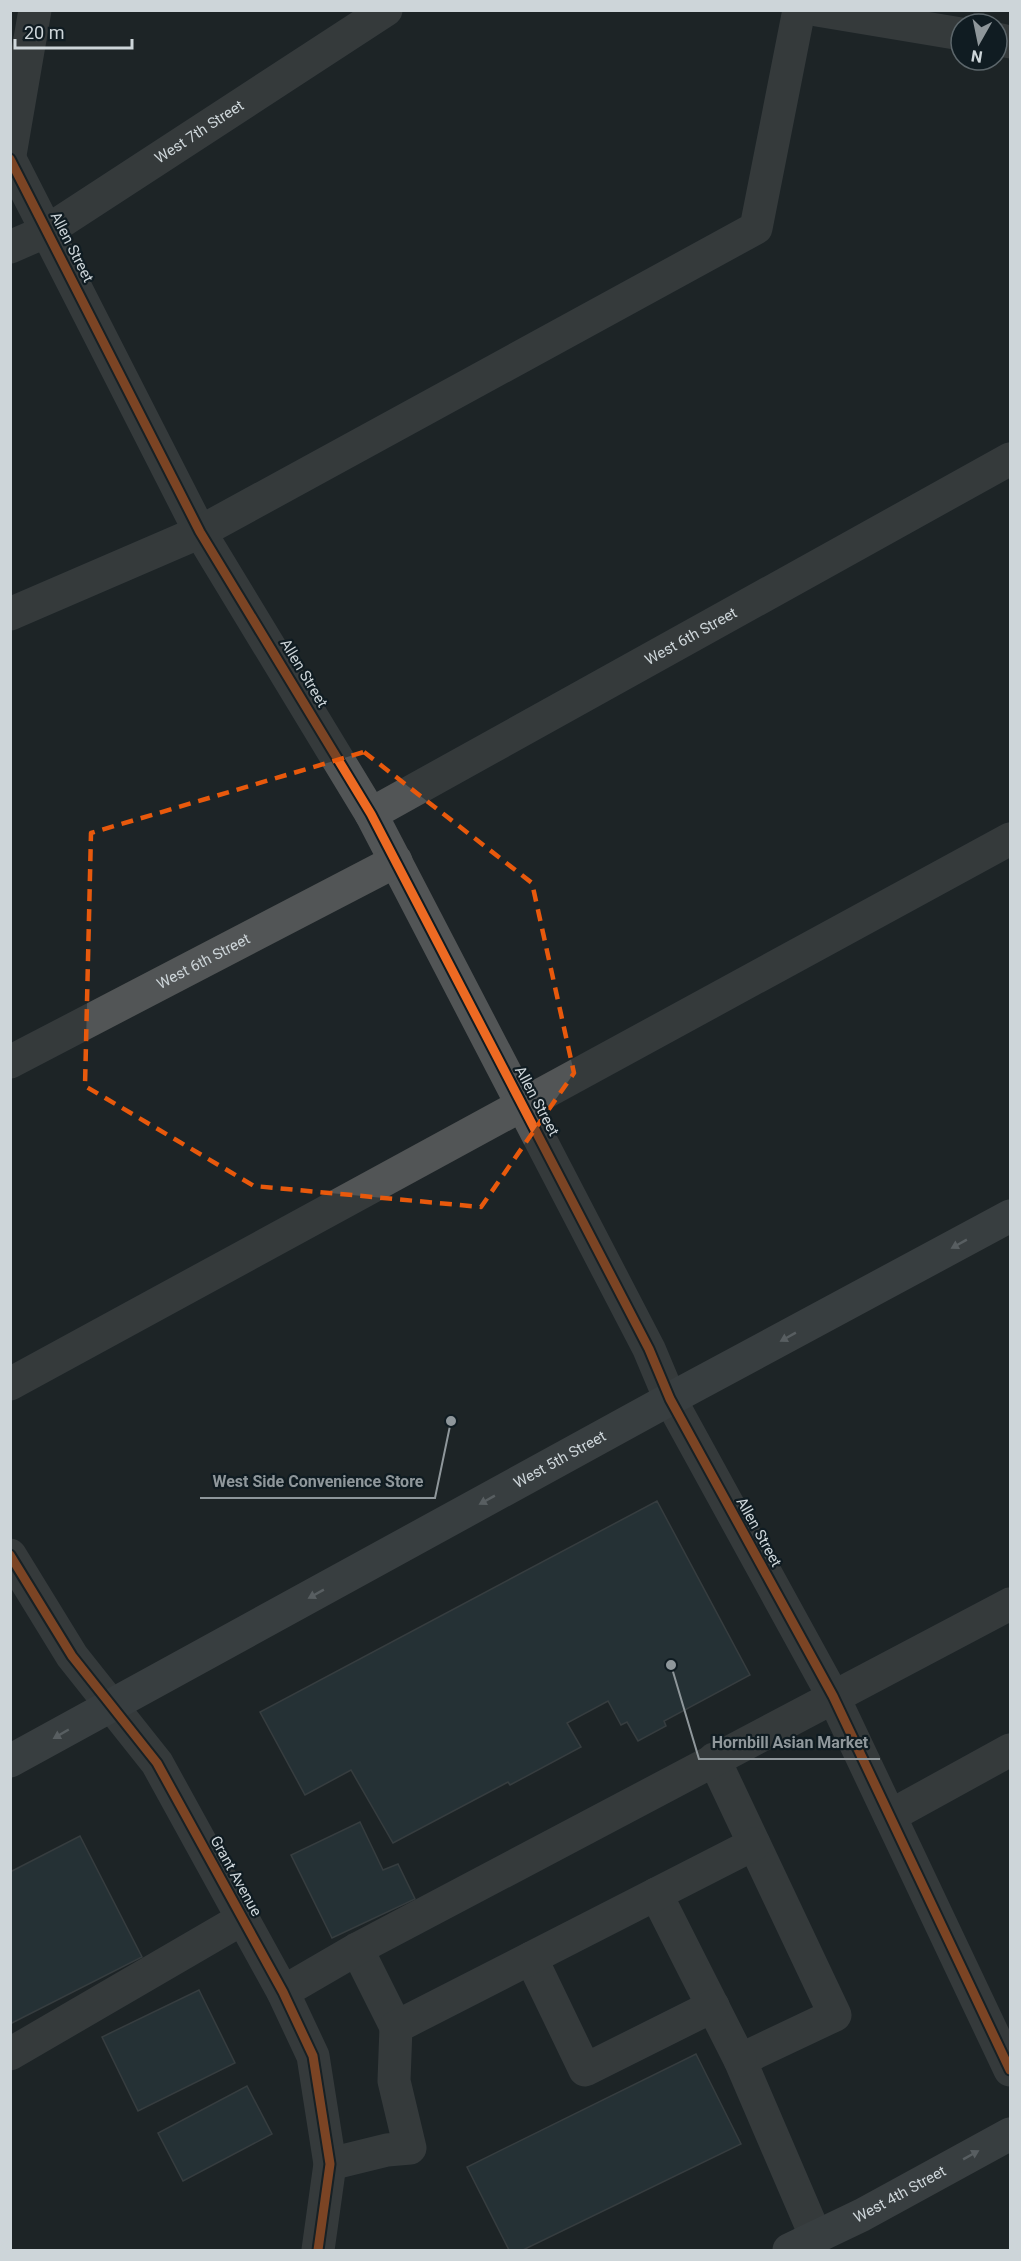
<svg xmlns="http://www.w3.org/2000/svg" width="1021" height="2261" viewBox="0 0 1021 2261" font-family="Roboto,sans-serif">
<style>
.building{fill:#2f4148;stroke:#555b5e;stroke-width:1.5}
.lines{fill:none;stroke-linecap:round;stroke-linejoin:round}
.minor{stroke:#525556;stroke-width:33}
.major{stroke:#5a5e60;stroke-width:33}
.cycleway-casing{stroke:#101c22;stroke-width:13}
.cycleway{stroke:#ed6a23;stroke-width:9}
.oneway{fill:#9fa5a9}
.marked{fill:none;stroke:#e8590c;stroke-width:4.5;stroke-dasharray:12 8;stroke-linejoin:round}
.labels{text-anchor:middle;stroke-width:4.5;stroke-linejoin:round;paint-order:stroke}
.street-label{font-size:15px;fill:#cdd5d9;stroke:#101c22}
.leader{fill:none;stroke:#8f979b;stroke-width:2}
.callout-dot{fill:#8f979b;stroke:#101c22;stroke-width:2}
.callout-label{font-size:16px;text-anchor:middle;font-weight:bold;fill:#8f979b;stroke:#101c22;stroke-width:4.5;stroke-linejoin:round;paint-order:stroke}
</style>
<rect width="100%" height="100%" fill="#1d2427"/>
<!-- building -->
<g class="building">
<polygon points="657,1501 750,1675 664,1721 666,1726 638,1741 627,1722 621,1725 608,1701 567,1723 581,1747 510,1785 508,1782 393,1843 351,1770 305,1795 260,1712"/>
<polygon points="360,1822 383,1870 398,1864 415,1899 332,1938 291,1855"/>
<polygon points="80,1836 142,1957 10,2024 10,1872"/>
<polygon points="199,1990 235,2063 138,2111 102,2037"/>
<polygon points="696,2054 741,2144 523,2250 509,2250 467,2167"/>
<polygon points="247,2086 272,2134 183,2181 158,2133"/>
</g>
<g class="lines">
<!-- minor -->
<g class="minor">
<polyline points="817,10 961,34"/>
<polyline points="997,39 1010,42"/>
<polyline points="10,155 35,10"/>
<polyline points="10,159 200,532 371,814 649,1349 670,1399 833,1696 1010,2070"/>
<path id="s1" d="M10,247L47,231L386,10"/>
<polyline points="10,614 200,532 756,228 799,10"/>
<path id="s2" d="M371,814L1010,459"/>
<path id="s3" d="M10,1062L396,861"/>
<polyline points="10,1384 1010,839"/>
<polyline points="10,1555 72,1656 157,1763 283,1992 313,2056 330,2164 318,2250"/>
<polyline points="714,1759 835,2015 740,2060 816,2237"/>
<polyline points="890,1816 1010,1750"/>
<polyline points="656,1894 740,2060"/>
<polyline points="357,1949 396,2027"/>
<polyline points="531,1958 585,2070 713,2006"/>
<polyline points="283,1992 357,1949 1010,1604"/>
<polyline points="10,2054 242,1919"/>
<polyline points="330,2164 387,2150 410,2148 394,2081 396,2027 754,1844"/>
</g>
<!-- major -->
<g class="major">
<path id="s4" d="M10,1761L670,1399L1010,1216"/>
<path id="s5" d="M789,2250L862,2215L1010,2134"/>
</g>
<defs>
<g id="cycleway">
<polyline points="10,159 200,532 371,814 649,1349 670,1399 833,1696 1010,2070"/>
<polyline points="10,1555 72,1656 157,1763 283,1992 313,2056 330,2164 318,2250"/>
</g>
</defs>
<!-- cycleway casing -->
<use href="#cycleway" class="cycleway-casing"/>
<!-- cycleway -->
<use href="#cycleway" class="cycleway"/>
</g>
<!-- one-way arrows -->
<defs><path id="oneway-solid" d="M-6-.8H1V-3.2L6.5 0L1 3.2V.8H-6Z" transform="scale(1.5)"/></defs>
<g class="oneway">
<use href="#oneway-solid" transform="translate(959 1244) rotate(151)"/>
<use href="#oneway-solid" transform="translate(788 1337) rotate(151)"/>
<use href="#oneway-solid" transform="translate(487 1500) rotate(151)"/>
<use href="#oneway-solid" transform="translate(316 1594) rotate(151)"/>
<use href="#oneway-solid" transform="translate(61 1734) rotate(150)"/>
<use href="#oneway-solid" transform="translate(971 2155) rotate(-29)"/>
</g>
<!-- marked area -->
<path d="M0 0H1021V2261H0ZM364,752L532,883L574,1073L481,1207L254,1186L85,1086L91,833Z" fill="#1d2427" fill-opacity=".55" fill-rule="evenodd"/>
<path class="marked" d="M364,752L532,883L574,1073L481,1207L254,1186L85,1086L91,833Z"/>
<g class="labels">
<!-- street labels -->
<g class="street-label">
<text dy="5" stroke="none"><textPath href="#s1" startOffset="222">West 7th Street</textPath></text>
<text transform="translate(72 247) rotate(63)" y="5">Allen Street</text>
<text dy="5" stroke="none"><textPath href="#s2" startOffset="366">West 6th Street</textPath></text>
<text transform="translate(304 673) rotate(59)" y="5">Allen Street</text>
<text dy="5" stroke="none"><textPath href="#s3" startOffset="218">West 6th Street</textPath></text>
<text transform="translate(537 1101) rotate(62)" y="5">Allen Street</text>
<text dy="5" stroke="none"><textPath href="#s4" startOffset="627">West 5th Street</textPath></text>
<text transform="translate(759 1532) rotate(61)" y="5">Allen Street</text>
<text transform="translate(236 1876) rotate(61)" y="5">Grant Avenue</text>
<text dy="5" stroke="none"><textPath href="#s5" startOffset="124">West 4th Street</textPath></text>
</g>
</g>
<!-- callouts -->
<path class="leader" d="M451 1421L435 1498H200M671 1665L699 1759H880"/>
<g class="callout-dot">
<circle cx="451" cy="1421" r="6"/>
<circle cx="671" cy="1665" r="6"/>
</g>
<g class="callout-label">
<text x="318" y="1487">West Side Convenience Store</text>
<text x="790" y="1748">Hornbill Asian Market</text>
</g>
<!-- border -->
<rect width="1021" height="2261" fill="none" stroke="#cdd5d9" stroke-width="24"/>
<!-- north arrow -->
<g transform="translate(979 42) rotate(189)"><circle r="28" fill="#101c22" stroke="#5c666b" stroke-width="1.5"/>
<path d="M0-4.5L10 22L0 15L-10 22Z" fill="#8f979b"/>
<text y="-9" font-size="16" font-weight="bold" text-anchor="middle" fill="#cdd5d9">N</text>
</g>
<!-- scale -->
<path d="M15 39v9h117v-9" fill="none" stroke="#cdd5d9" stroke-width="3"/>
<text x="24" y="39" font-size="18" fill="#cdd5d9" stroke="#101c22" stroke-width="4.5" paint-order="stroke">20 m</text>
</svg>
